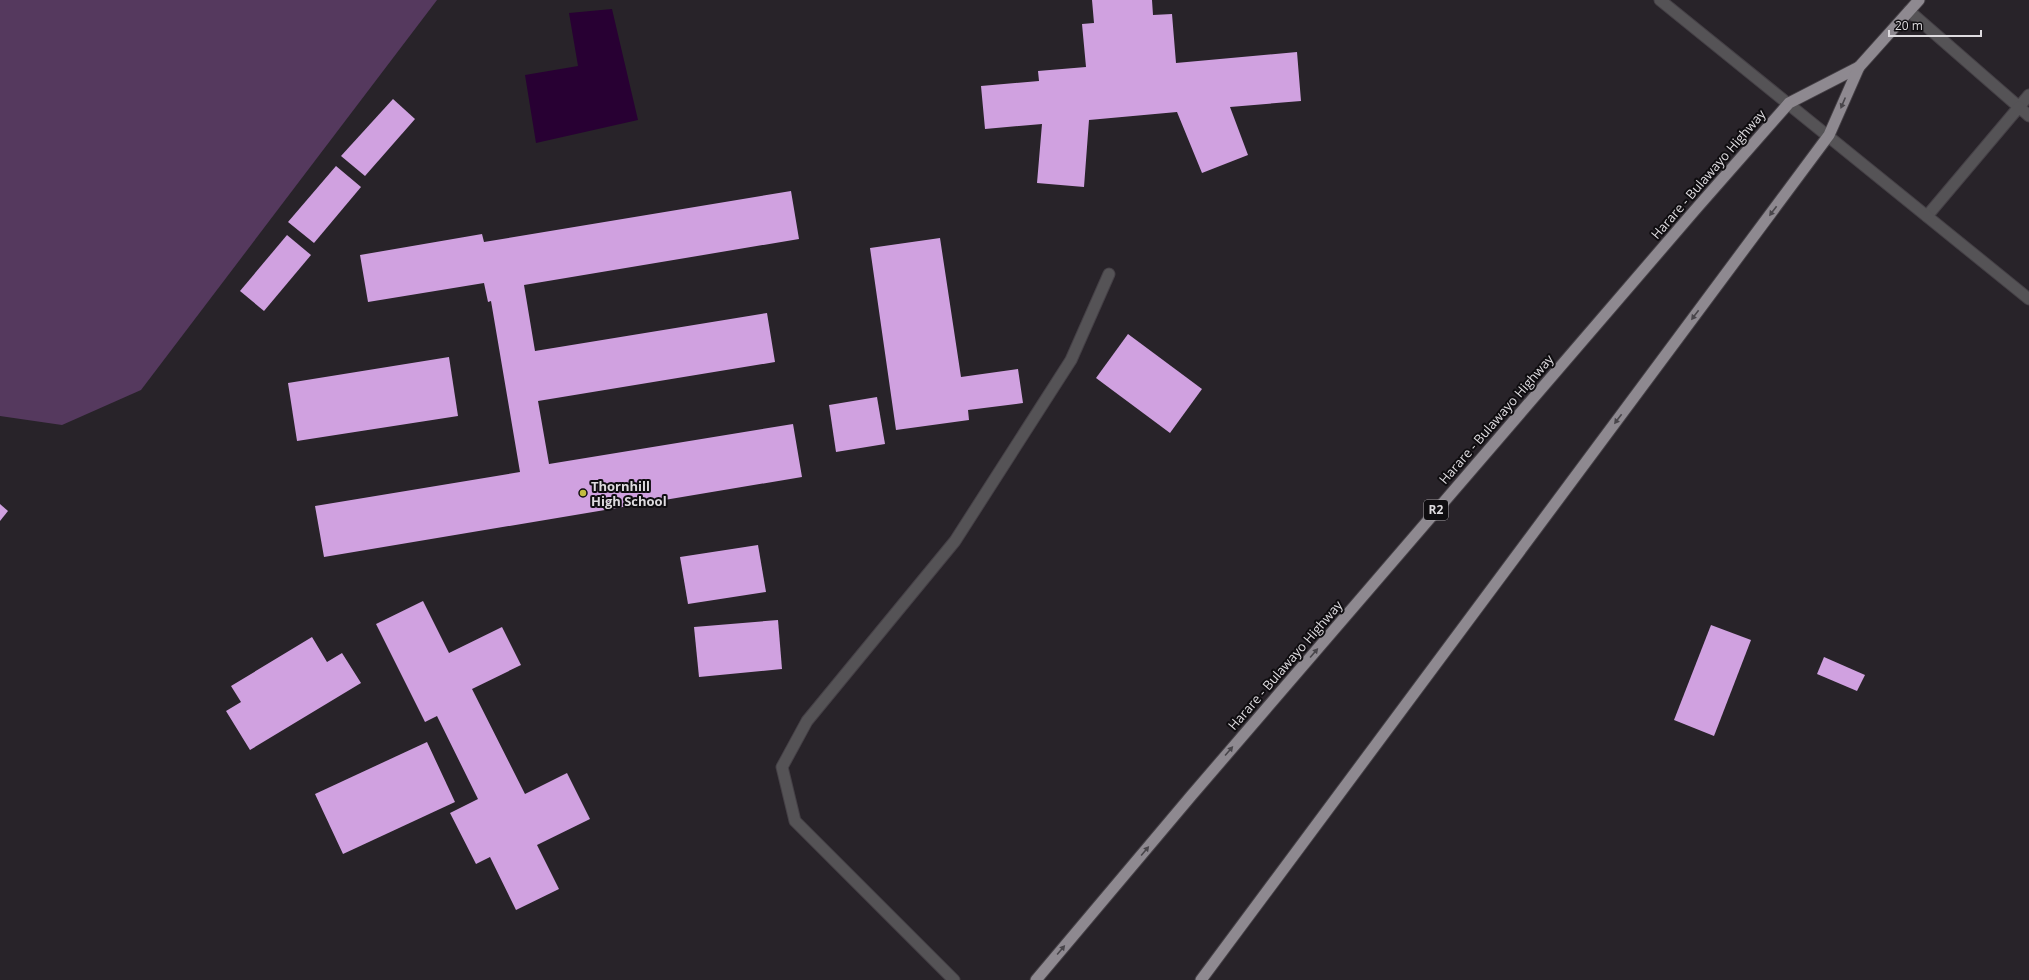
<svg xmlns="http://www.w3.org/2000/svg" width="2029" height="980" viewBox="0 0 2029 980" font-family="'Open Sans',sans-serif">
<style>
.green{fill:#55395e}
.water{fill:#280033}
.building{fill:#d0a1e0}
.lines{fill:none;stroke-linecap:round;stroke-linejoin:round}
.service-casing{stroke:#454046;stroke-width:13}
.minor-casing{stroke:#454046;stroke-width:13}
.trunk-casing{stroke:#454046;stroke-width:13}
.service{stroke:#555356;stroke-width:11}
.minor{stroke:#555356;stroke-width:11}
.trunk{stroke:#8e8990;stroke-width:11}
.oneway{fill:#48454a}
.poi-dot{fill:#c2bd3f;stroke:#0f0d10;stroke-width:1.5}
.labels{text-anchor:middle;stroke-width:4;stroke-linejoin:round;paint-order:stroke}
.shield{fill:#0f0d10;stroke:#a09da1;stroke-width:1}
.shield-label{font-size:12px;font-weight:bold;fill:#dedbdf}
.street-label{font-size:13px;fill:#dedbdf;stroke:#0f0d10}
.poi-label{font-size:13px;font-weight:bold;fill:#dedbdf;stroke:#0f0d10;text-anchor:start}
</style>
<rect width="100%" height="100%" fill="#282329"/>
<!-- green -->
<polygon class="green" points="0,0 437,0 141,390 62,425 0,416"/>
<!-- water -->
<polygon class="water" points="612,9 638,120 536,143 525,75 578,66 569,13"/>
<!-- building -->
<g class="building">
<polygon points="1092,0 1152,0 1153,15 1172,14 1176,63 1297,52 1301,101 1230,107 1248,155 1202,173 1177,112 1089,120 1084,187 1037,183 1042,124 985,129 981,86 1039,81 1038,71 1086,67 1082,24 1094,23"/>
<polygon points="393,99 415,119 365,176 341,156"/>
<polygon points="336,166 361,187 314,243 288,222"/>
<polygon points="791,191 799,239 524,285 535,351 767,313 775,362 538,401 549,464 793,424 802,477 324,557 315,506 520,472 491,301 488,302 484,283 368,302 360,255 482,234 484,242"/>
<polygon points="287,235 311,255 264,311 240,291"/>
<polygon points="940,238 961,377 1018,369 1023,403 968,410 969,420 896,430 870,248"/>
<polygon points="1128,334 1202,389 1170,433 1096,378"/>
<polygon points="449,357 458,416 297,441 288,383"/>
<polygon points="877,397 885,444 836,452 829,405"/>
<polygon points="0,504 8,511 0,521"/>
<polygon points="758,545 766,592 688,604 680,557"/>
<polygon points="423,601 449,653 502,627 521,665 472,689 525,794 567,773 590,819 537,845 559,889 516,910 490,857 476,864 450,813 478,799 437,716 425,722 376,624"/>
<polygon points="778,620 782,669 699,677 694,627"/>
<polygon points="1711,625 1751,640 1714,736 1674,720"/>
<polygon points="312,637 327,662 342,653 361,683 250,750 226,711 241,702 231,686"/>
<polygon points="1824,657 1865,675 1857,691 1817,674"/>
<polygon points="427,742 455,802 343,854 315,794"/>
</g>
<g class="lines">
<defs>
<g id="service">
<polyline points="1909,11 2019,107 2029,95"/>
<polyline points="1927,216 2019,107 2029,116"/>
<polyline points="954,980 795,821 782,767 807,721 955,541 1071,360 1109,274"/>
</g>
<polyline id="minor" points="1660,0 2029,299"/>
<g id="trunk">
<polyline points="1036,980 1191,796 1695,210 1789,103 1859,67"/>
<polyline points="1201,980 1829,135 1859,67 1919,0"/>
</g>
</defs>
<!-- service casing -->
<use href="#service" class="service-casing"/>
<!-- minor casing -->
<use href="#minor" class="minor-casing"/>
<!-- trunk casing -->
<use href="#trunk" class="trunk-casing"/>
<!-- service -->
<use href="#service" class="service"/>
<!-- minor -->
<use href="#minor" class="minor"/>
<!-- trunk -->
<use href="#trunk" class="trunk"/>
</g>
<!-- one-way arrows -->
<defs><path id="oneway-solid" d="M-6-.8H1V-3.2L6.5 0L1 3.2V.8H-6Z"/></defs>
<g class="oneway">
<use href="#oneway-solid" transform="translate(1843 103) rotate(113)"/>
<use href="#oneway-solid" transform="translate(1773 211) rotate(127)"/>
<use href="#oneway-solid" transform="translate(1695 315) rotate(127)"/>
<use href="#oneway-solid" transform="translate(1618 419) rotate(127)"/>
<use href="#oneway-solid" transform="translate(1314 653) rotate(-49)"/>
<use href="#oneway-solid" transform="translate(1229 751) rotate(-49)"/>
<use href="#oneway-solid" transform="translate(1145 851) rotate(-50)"/>
<use href="#oneway-solid" transform="translate(1061 950) rotate(-50)"/>
</g>
<!-- markers -->
<circle class="poi-dot" cx="583" cy="493" r="4"/>
<g class="labels">
<!-- shield labels -->
<rect class="shield" x="1424" y="500" width="24" height="20" rx="3"/>
<g class="shield-label">
<text x="1436" y="514">R2</text>
</g>
<!-- street labels -->
<g class="street-label">
<text transform="translate(1708 174) rotate(-49)" y="5">Harare - Bulawayo Highway</text>
<text transform="translate(1496 419) rotate(-49)" y="5">Harare - Bulawayo Highway</text>
<text transform="translate(1285 665) rotate(-49)" y="5">Harare - Bulawayo Highway</text>
</g>
<!-- poi labels -->
<g class="poi-label">
<text x="591" y="491">Thornhill<tspan x="591" dy="15">High School</tspan></text>
</g>
</g>
<!-- scale -->
<path d="M1889 30v6h92v-6" fill="none" stroke="#dedbdf" stroke-width="2"/>
<text x="1895" y="30" font-size="12" fill="#dedbdf" stroke="#0f0d10" stroke-width="3" paint-order="stroke">20 m</text>
</svg>
